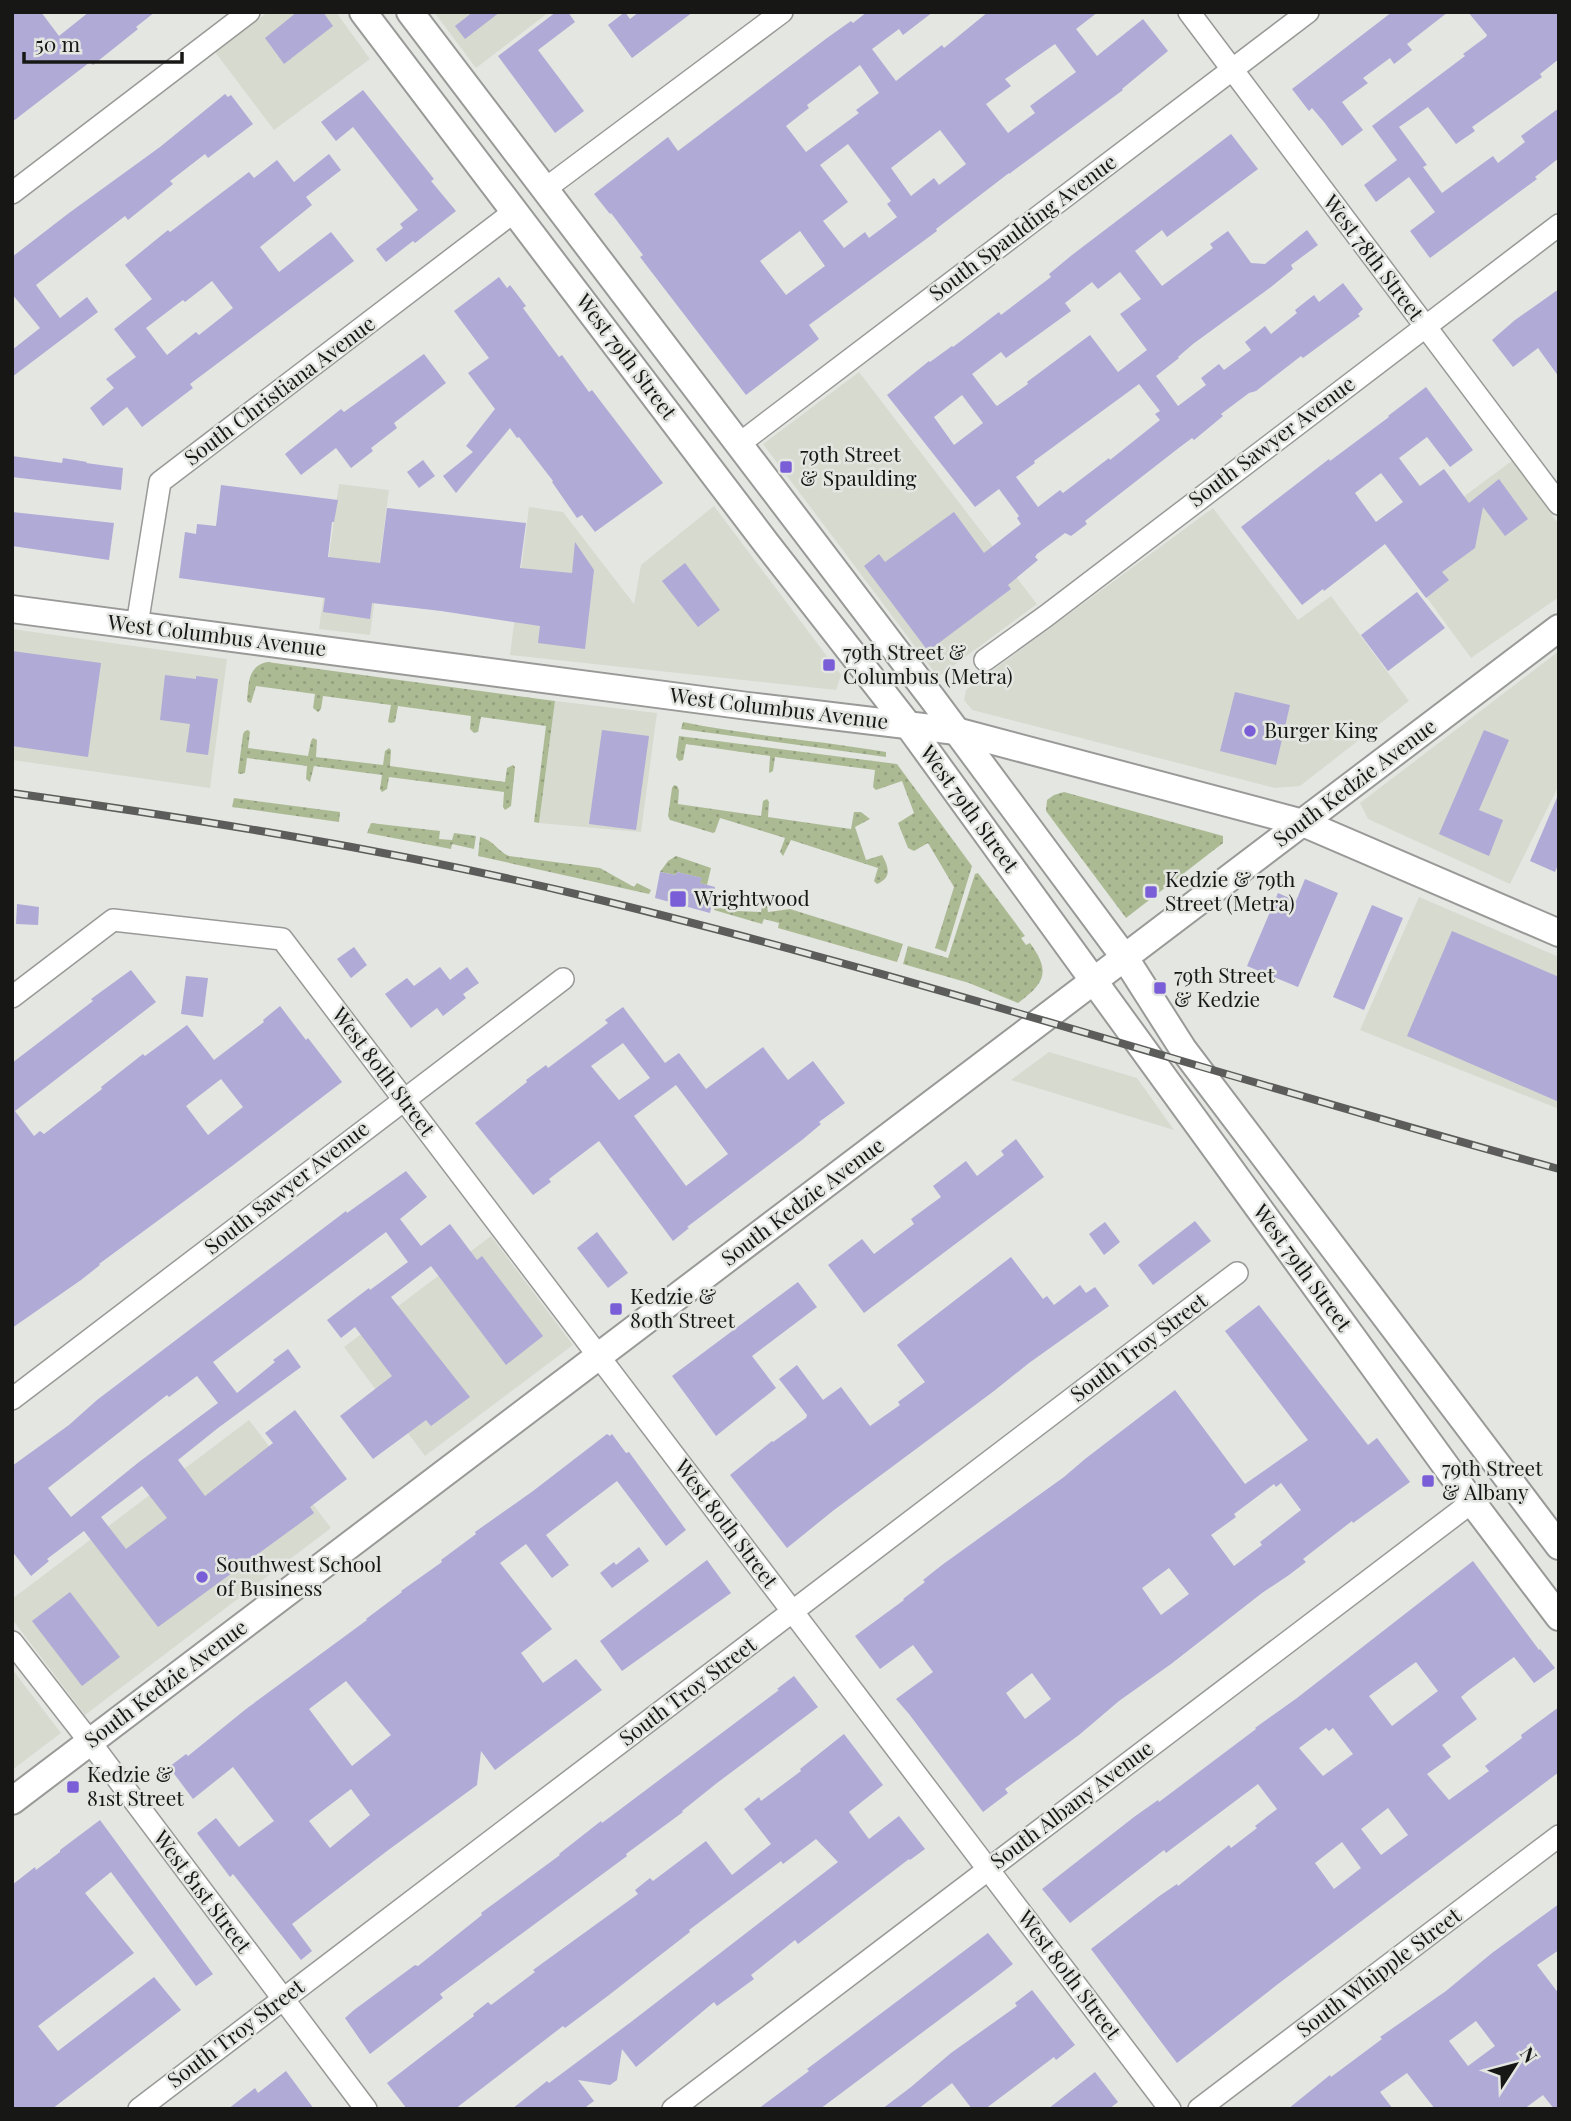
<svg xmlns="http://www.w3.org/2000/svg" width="1571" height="2121" viewBox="0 0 1571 2121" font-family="'Playfair Display',serif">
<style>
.built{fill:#d6dacf}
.green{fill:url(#green-dots)}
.building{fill:#afaad6;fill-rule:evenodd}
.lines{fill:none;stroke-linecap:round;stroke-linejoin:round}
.minor-casing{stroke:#999a97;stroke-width:24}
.major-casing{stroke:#999a97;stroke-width:30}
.minor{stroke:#fff;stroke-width:21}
.major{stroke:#fff;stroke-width:26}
.rail-casing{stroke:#5c5d5a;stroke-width:8}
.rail{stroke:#e4e6e2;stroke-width:5;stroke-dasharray:16;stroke-linecap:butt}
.poi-dot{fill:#7a5ed8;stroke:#e4e6e2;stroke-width:2.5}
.labels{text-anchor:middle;stroke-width:5;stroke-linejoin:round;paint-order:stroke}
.street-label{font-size:21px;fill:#171816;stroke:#e4e6e2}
.poi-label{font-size:21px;fill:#171816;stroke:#e4e6e2;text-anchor:start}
</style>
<defs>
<pattern id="green-dots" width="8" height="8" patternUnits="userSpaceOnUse" patternTransform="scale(1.75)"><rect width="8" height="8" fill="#acba94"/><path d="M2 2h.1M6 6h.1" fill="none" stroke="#939f7f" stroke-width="1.8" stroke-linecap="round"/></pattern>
</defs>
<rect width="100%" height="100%" fill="#e4e6e2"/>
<!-- built -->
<g class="built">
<polygon points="268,12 336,12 370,59 274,130 215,52"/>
<polygon points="434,12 549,12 476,68"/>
<polygon points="859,372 1037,604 938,677 763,444"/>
<polygon points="1513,460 1559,525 1559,597 1471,658 1392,550"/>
<polygon points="339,484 389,490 370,635 319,629"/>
<polygon points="714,506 841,675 836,690 510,655 529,507 563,512 634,604 641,565"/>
<polygon points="1213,508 1298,620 1331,596 1409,701 1300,786 1275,788 972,710 964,700 966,690"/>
<polygon points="12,629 227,659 210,788 12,760"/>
<polygon points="1559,651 1559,785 1510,884 1368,819 1360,803"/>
<polygon points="555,701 657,713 641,832 539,823"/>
<polygon points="1419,897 1559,957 1559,1109 1360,1030"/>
<polygon points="1049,1052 1137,1078 1174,1130 1011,1080"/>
<polygon points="491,1236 573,1345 425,1456 344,1347"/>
<polygon points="249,1420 331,1528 85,1715 12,1619 12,1599"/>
<polygon points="12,1669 61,1733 12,1770"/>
</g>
<!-- green -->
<g class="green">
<path d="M267,662L555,701L539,823L534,822L546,726L481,717L478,732L474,733L470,729L471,716L398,706L395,722L391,723L388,722L391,705L323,696L321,709L318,712L313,708L315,694L256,686L251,703L248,702L247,700C249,683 247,667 267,662Z"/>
<path d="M683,722C750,736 819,740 886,752V757L681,729Z"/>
<polygon points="248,730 250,732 248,748 308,756 311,741 313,738 317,740 316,757 383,765 385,751 389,748 391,750 390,766 505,782 507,768 513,765 515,767 511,806 505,810 503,807 504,792 389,777 387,789 382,792 380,789 382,775 314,766 310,782 306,779 307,766 247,758 245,773 240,774 238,773 243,734 245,731"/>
<polygon points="679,736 897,764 972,866 946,952 935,948 954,887 928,843 914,851 908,848 898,823 914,813 902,781 876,790 873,787 875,770 775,757 773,771 769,773 770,756 686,744 683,760 679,761 676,757"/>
<path d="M674,785L677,786L679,790L678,804L761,816L763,801L767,799L769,802L768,817L851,829L854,812H861L870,819L855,827L866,860L882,855C889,867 892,878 877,884L874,881L878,868L791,840L783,856L780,852L785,838L720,818L715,832L713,833L670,820L668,816L672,788Z"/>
<polygon points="1064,792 1223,836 1223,843 1126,918 1046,811 1047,800 1054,795"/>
<polygon points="234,798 340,812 339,822 232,807"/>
<polygon points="371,823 440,831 439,839 452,840 454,833 476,836 474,849 452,844 451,849 367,833"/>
<path d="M480,837C495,841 496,850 509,856L600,868L634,887L637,883L651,890L649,894L478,856Z"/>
<polygon points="676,856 711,868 707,885 700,883 701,878 677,872 676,875 660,872 668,861"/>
<path d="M978,873L1025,936L1021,938L1026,945L1030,943C1051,972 1045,983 1018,1003L969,983L903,964L908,946L948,958L975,874Z"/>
<polygon points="762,906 767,906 768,912 790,909 903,944 897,962 778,928 779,923 764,919 762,924 714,910 715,907 738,911 761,912"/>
</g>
<!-- building -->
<g class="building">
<polygon points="12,12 41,12 59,36 89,12 155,12 136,27 138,29 93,65 90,62 12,122"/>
<polygon points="297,12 323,12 333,26 284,64 265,38"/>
<polygon points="473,12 500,12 465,39 455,26"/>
<polygon points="556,12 568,12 575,22 538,50 584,111 555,133 498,56"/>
<polygon points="625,12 630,19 639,12 693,12 632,58 608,25"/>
<path d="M867,12H933L903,35L899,29L872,49L896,81L942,45L944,48L988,12H1098L1076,29L1097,56L1143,19L1168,51L1122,89L1123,90L1009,174V173L936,229L937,231L809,325L819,339L746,395L640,257L643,255L611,213L610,214L594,194L668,137L678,151L827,38L851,21L853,23ZM1055,44L1076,72L1030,106L1035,113L1008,133L986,104L1011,86L1005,79ZM860,65L879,93L856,110L859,113L806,152L786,126L809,108L807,105ZM940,130L966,164L939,185L934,178L911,196L891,168ZM848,144L891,201L887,204L897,217L869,238L865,232L844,248L823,221L848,202L820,165ZM800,231L825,266L786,295L760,261Z"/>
<polygon points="1392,12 1448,12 1407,44 1412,50 1394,64 1390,58 1363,78 1368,83 1342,102 1363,130 1342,146 1324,122 1312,108 1309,111 1292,89"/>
<polygon points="1468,12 1559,12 1559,59 1540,74 1542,77 1472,127 1475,131 1456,144 1428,107 1399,127 1427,165 1423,167 1442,193 1493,156 1498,163 1525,142 1521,136 1559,108 1559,158 1535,177 1537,179 1430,258 1410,231 1435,212 1409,177 1376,202 1364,185 1397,160 1372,126 1465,56 1463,54 1486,37 1487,35"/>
<polygon points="363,90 434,179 431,181 456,211 415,243 413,241 386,262 376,249 403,228 400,224 418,210 353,127 336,141 321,122"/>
<polygon points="225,94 228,97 231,95 253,124 208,158 205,154 170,181 173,184 128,220 125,216 36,285 60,318 87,297 98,312 12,377 12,350 40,328 12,294 12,257 69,213 160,147"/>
<path d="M1231,134L1258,169L1167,237L1162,230L1135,251L1162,286L1213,248L1210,244L1228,231L1251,263L1265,264L1307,230L1318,245L1291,265L1293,269L1271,287L1193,344L1178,357L1179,358L1156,376L1178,406L1206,385L1201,378L1219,364L1224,370L1251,350L1245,342L1265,326L1271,334L1297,313L1295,310L1314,295L1319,302L1343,283L1363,309L1358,314L1360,316L1303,358L1301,356L1256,391L1249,393L1221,414L1223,416L1194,440L1192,438L1180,447L1085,521L1087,524L1071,536L1065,533L1037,554L1035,557L1038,560L1008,585L1011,589L928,651L864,566L879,554L885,562L954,512L984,553L1021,524L1017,518L1019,516L999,489L975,507L887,395L929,361L930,362L952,346L953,347L999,312L1001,315L1051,277L1049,274L1072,255ZM1120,272L1141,299L1120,314L1147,350L1118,372L1090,335L1027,382L1028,384L997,406L995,404L972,374L1001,352L1006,358L1071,311L1065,303L1092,282L1098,289ZM1139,384L1160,411L1155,414L1160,420L1110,460L1109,458L1063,493L1060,490L1038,507L1016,477L1035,463L1034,461ZM962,395L983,423L954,445L934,417Z"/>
<path d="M329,154L341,170L306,197L312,205L260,247L279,272L331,232L354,261L190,384L193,388L142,427L127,407L103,426L90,408L114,388L106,379L136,357L114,329L152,299L125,265L168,230L170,232L249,172L254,178L277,160L294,182ZM212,281L233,308L199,335L196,332L167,355L146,328L183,300L185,302Z"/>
<polygon points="499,277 507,288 510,285 526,306 523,308 559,357 562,355 589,392 592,390 663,483 595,532 582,515 577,518 552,482 553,481 519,437 517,438 510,428 456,493 443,476 473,452 466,446 495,409 468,373 489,358 454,311"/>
<polygon points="1559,289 1559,377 1538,348 1513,367 1492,340 1515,320"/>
<polygon points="424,354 446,383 394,423 397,428 371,448 373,451 351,468 336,448 301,475 285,454 341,409 344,412"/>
<path d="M1426,387L1473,450L1450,467L1427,437L1399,458L1420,486L1444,469L1469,503L1499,479L1528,519L1505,536L1483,507L1475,548L1442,572L1449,580L1426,598L1385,544L1324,591L1323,589L1302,605L1241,527L1329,459L1330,461L1389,417L1388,416ZM1381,473L1403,502L1376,522L1355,493Z"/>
<polygon points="12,456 62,463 63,458 87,462 86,463 123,468 121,490 12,477"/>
<polygon points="423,460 435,476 419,488 407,472"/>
<polygon points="221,485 338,500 334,522 332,522 328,557 380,563 387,508 526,523 520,568 572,573 575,542 594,570 585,649 538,643 540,626 441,611 372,603 370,619 323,612 325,598 179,578 185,532 196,534 197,524 216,526"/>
<polygon points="12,512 114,523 109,560 12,546"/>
<polygon points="685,563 720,610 698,627 662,581"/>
<polygon points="1417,592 1445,628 1388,671 1361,635"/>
<polygon points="12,651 101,663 88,757 12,746"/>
<polygon points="165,675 196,679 196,676 218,679 208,755 186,752 190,724 160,720"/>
<polygon points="1235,692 1290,705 1276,765 1220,751"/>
<polygon points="602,730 649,736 636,830 589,824"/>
<polygon points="1484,730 1509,740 1479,810 1503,820 1489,856 1439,834"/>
<polygon points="1559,793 1559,862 1555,872 1530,861"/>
<polygon points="660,872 676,875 677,872 702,878 700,883 715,887 710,913 655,898"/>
<polygon points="1305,879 1338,893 1298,987 1247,966 1278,893 1296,901"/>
<polygon points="17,904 39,907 38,925 16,924"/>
<polygon points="1372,905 1403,918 1364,1010 1333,997"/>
<polygon points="1452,931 1559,977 1559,1102 1407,1036"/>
<polygon points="354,947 367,965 351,978 337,959"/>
<polygon points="440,967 450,980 467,967 479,983 463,994 466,998 443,1016 437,1008 411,1028 385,994 407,978 414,986"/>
<path d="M131,970L156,1002L15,1111L34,1136L40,1131L44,1134L102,1089L101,1087L143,1054L145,1056L187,1025L214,1060L264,1022L263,1020L280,1006L306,1040L308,1038L342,1082L232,1166L99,1264L100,1265L81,1280L12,1328V1063L93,1001L91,999ZM221,1079L243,1107L208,1135L186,1106Z"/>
<polygon points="186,976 208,978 203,1017 181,1014"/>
<path d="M623,1007L665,1063L679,1053L706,1089L763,1047L788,1080L813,1061L845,1103L819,1122L821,1124L802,1140L687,1227L689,1228L673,1241L599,1141L549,1179L551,1182L533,1195L475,1123L527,1082L526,1080L546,1065L548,1068L608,1023L605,1020ZM623,1043L650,1078L619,1100L591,1066ZM676,1085L728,1154L686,1186L634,1116Z"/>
<polygon points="1016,1139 1044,1177 864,1313 828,1265 862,1239 874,1254 914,1224 911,1219 941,1197 933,1186 966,1161 977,1176 1004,1155 1001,1151"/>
<path d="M406,1171L427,1197L400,1219L421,1246L450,1224L477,1260L482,1256L543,1336L506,1365L431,1266L391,1297L470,1397L431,1426L426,1420L373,1459L340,1416L392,1376L355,1327L341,1338L327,1320L369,1288L370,1290L408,1262L386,1232L213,1362L237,1393L275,1362L273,1360L288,1349L301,1367L218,1428L178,1460L205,1496L273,1443L265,1433L295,1410L347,1479L310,1507L314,1513L158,1627L84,1531L47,1559L49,1561L31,1576L12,1551V1466L69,1425L97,1400L346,1211L347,1213ZM197,1376L218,1403L139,1462L71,1517L48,1488L167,1395L169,1397ZM142,1486L167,1518L126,1549L101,1517Z"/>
<polygon points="1195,1221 1211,1241 1153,1285 1138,1265"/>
<polygon points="1105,1222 1120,1242 1104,1255 1089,1234"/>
<polygon points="597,1232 628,1273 608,1288 577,1248"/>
<polygon points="1011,1257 1043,1299 1047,1296 1054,1305 1080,1285 1086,1293 1095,1287 1109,1306 1029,1363 994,1391 834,1510 787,1548 730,1475 772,1441 773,1442 806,1418 807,1415 779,1379 797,1365 823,1400 841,1387 870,1426 900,1405 898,1402 925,1382 897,1345"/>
<polygon points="798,1282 817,1307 752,1356 776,1388 716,1436 672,1376"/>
<path d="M1259,1305L1368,1445L1377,1438L1410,1482L1353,1523L1352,1521L1303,1559L1306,1562L1289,1575L1262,1593L1171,1664L1119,1701L1079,1735L1005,1789L1008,1793L983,1812L909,1714L896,1699L933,1672L913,1645L880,1669L855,1636L904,1600L903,1599L925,1582L923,1580L942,1565L1064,1477L1085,1459L1175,1390L1245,1484L1308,1440L1225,1331ZM1281,1483L1301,1510L1260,1542L1262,1545L1234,1566L1211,1535L1236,1517L1234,1514L1274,1484L1276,1487ZM1169,1568L1189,1594L1161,1615L1142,1588ZM1032,1673L1051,1699L1025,1719L1006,1693Z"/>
<path d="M607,1434L610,1436L612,1434L626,1453L629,1452L686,1530L666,1546L617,1481L546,1535L569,1565L552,1578L526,1544L500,1563L552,1629L521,1653L543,1683L576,1659L602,1690L495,1770L481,1751L477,1785L387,1851L292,1924L312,1951L301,1960L233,1874L230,1877L197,1833L216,1818L239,1847L274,1821L233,1767L193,1799L169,1767L186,1754L188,1756L246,1709L367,1620L366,1619L402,1592L401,1591L442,1562L441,1560L476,1534L475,1532L533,1491ZM346,1681L391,1735L352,1766L309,1709ZM351,1789L370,1815L330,1848L309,1821Z"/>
<polygon points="639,1547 649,1561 612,1588 600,1573 614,1562 616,1565"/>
<polygon points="707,1560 731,1593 622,1671 600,1641"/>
<path d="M1473,1561L1539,1650L1540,1649L1555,1668L1534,1683L1514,1657L1469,1690L1461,1697L1477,1719L1442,1745L1451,1757L1427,1774L1449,1800L1489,1771L1485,1766L1522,1738L1521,1735L1559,1707V1772L1278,1984L1177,2063L1091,1949L1158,1897L1177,1884L1178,1886L1229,1845L1231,1848L1257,1828L1255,1826L1277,1809L1258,1784L1166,1853L1164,1850L1070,1923L1042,1889L1134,1817L1158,1800L1159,1802L1256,1729L1255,1728L1297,1698ZM1416,1662L1438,1691L1392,1726L1369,1696ZM1326,1728L1329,1731L1333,1728L1353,1754L1323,1776L1299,1748ZM1388,1808L1408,1835L1381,1855L1361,1829ZM1342,1842L1361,1868L1334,1889L1315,1863Z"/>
<polygon points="70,1592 120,1657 82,1686 32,1621"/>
<polygon points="794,1676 818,1707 717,1783 682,1811 683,1812 626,1854 627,1856 440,1994 443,1998 370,2054 345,2018 354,2010 415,1965 418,1966 482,1915 481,1913 560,1855 559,1854 601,1821 602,1823 779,1690 777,1689"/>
<polygon points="844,1734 883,1785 849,1812 869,1839 899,1816 925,1849 910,1860 909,1859 798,1944 795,1940 751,1975 754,1979 717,2006 714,2002 636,2067 622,2049 617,2080 610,2085 578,2080 594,2101 583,2109 512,2109 547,2081 549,2083 631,2022 838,1862 816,1839 783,1864 781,1861 689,1930 690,1932 609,1995 565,2028 563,2026 455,2109 407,2109 387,2083 474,2016 473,2014 488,2002 491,2005 535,1972 533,1970 638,1894 635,1890 650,1878 653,1881 706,1841 732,1875 771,1844 744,1809 759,1797 761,1801 801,1771 800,1769"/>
<polygon points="100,1820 213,1974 196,1986 111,1872 85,1893 134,1953 38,2026 58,2051 154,1977 181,2010 52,2109 12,2109 12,1885 35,1867 36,1870 60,1852 60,1850"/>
<path d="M1559,1904V1950L1537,1965L1559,1994V2109H1554L1543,2095L1524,2109H1435L1407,2073L1380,2092L1393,2109H1288L1330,2075L1331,2077L1382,2039L1380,2037L1446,1991L1492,1953ZM1476,2021L1495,2046L1468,2066L1449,2041Z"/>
<polygon points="988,1933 1013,1964 995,1978 820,2109 758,2109 809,2071 807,2069"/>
<polygon points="1032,1990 1075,2045 1056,2060 1054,2057 985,2109 972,2109 952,2083 918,2109 882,2109 911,2087 951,2053 1017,2006 1015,2003"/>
<polygon points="286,2071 314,2109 228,2109 255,2088 258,2093"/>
<polygon points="1095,2072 1118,2102 1109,2109 1048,2109"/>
</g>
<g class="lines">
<defs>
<g id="minor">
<polyline points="1189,12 1559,504"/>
<polyline points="545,189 782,12"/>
<polyline points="12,193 249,12"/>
<polyline points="739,444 1308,12"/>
<polyline points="137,625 160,482 515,211"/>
<polyline points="985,660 1046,616 1559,225"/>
<polyline points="12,997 113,920 282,939 1170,2109"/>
<polyline points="12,1399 563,979"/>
<polyline points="12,1642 90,1742 366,2109"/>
<polyline points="139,2109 1237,1273"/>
<polyline points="673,2109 1472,1502"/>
<polyline points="1199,2109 1559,1836"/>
</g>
<g id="major">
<polyline points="363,12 766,543 908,725 1472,1502 1559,1617"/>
<polyline points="410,12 932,698 1125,958 1183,1049 1559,1546"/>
<polyline points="12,609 748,706 956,731 1303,823 1559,933"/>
<polyline points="12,1801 1559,628"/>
</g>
</defs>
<!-- minor casing -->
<use href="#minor" class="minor-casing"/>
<!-- major casing -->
<use href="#major" class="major-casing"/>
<!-- minor -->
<use href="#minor" class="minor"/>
<!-- major -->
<use href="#major" class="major"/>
<defs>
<path id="rail" d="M12,793C203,820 392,850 580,895C909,974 1232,1080 1559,1169"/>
</defs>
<!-- rail casing -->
<use href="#rail" class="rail-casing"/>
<!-- rail -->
<use href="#rail" class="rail"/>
</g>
<!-- markers -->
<g class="poi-dot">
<rect x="779" y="460" width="14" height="14" rx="3.5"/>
<rect x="822" y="658" width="14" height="14" rx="3.5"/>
<circle cx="1250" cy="731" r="7"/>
<rect x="1144" y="885" width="14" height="14" rx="3.5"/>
<rect x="669" y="890" width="18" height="18" rx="3.5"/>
<rect x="1153" y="981" width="14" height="14" rx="3.5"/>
<rect x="609" y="1302" width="14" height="14" rx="3.5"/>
<rect x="1421" y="1474" width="14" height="14" rx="3.5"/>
<circle cx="202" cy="1577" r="7"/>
<rect x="66" y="1780" width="14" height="14" rx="3.5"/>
</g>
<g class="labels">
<!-- street labels -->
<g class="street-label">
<text transform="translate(1023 228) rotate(-37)" y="7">South Spaulding Avenue</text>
<text transform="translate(1373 258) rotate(53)" y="7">West 78th Street</text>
<text transform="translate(626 357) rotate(53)" y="7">West 79th Street</text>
<text transform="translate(280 391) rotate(-37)" y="7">South Christiana Avenue</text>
<text transform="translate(1272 442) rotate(-37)" y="7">South Sawyer Avenue</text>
<text transform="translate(217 636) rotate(7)" y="7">West Columbus Avenue</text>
<text transform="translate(779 709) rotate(7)" y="7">West Columbus Avenue</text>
<text transform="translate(1355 783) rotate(-37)" y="7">South Kedzie Avenue</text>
<text transform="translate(969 809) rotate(54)" y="7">West 79th Street</text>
<text transform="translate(383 1072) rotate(53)" y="7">West 80th Street</text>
<text transform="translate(287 1188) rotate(-38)" y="7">South Sawyer Avenue</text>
<text transform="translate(803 1202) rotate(-37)" y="7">South Kedzie Avenue</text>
<text transform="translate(1302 1268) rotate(54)" y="7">West 79th Street</text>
<text transform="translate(1139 1348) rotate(-37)" y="7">South Troy Street</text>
<text transform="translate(726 1524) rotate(53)" y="7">West 80th Street</text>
<text transform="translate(166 1684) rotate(-37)" y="7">South Kedzie Avenue</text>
<text transform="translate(688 1692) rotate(-37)" y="7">South Troy Street</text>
<text transform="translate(1072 1805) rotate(-37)" y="7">South Albany Avenue</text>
<text transform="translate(202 1892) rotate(53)" y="7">West 81st Street</text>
<text transform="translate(1379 1973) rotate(-37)" y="7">South Whipple Street</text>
<text transform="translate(1069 1975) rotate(53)" y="7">West 80th Street</text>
<text transform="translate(236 2034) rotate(-37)" y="7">South Troy Street</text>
</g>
<!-- poi labels -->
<g class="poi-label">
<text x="800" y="462">79th Street<tspan x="800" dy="24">&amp; Spaulding</tspan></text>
<text x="843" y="660">79th Street &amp;<tspan x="843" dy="24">Columbus (Metra)</tspan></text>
<text x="1264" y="738">Burger King</text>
<text x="1165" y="887">Kedzie &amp; 79th<tspan x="1165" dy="24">Street (Metra)</tspan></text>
<text x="694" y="906">Wrightwood</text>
<text x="1174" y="983">79th Street<tspan x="1174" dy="24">&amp; Kedzie</tspan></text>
<text x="630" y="1304">Kedzie &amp;<tspan x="630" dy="24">80th Street</tspan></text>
<text x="1442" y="1476">79th Street<tspan x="1442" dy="24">&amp; Albany</tspan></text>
<text x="216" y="1572">Southwest School<tspan x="216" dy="24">of Business</tspan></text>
<text x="87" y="1782">Kedzie &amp;<tspan x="87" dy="24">81st Street</tspan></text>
</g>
</g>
<!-- border -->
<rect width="1571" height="2121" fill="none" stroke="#171816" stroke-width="28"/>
<!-- north arrow -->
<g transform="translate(1515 2065) rotate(54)" stroke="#e4e6e2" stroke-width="5" paint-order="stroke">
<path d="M0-5L12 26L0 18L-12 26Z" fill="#171816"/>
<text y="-10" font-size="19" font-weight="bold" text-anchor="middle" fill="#171816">N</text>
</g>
<!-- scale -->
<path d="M24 52v10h158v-10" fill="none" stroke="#171816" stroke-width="3.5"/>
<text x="35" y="52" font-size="21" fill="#171816" stroke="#e4e6e2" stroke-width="5" paint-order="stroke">50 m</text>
</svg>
